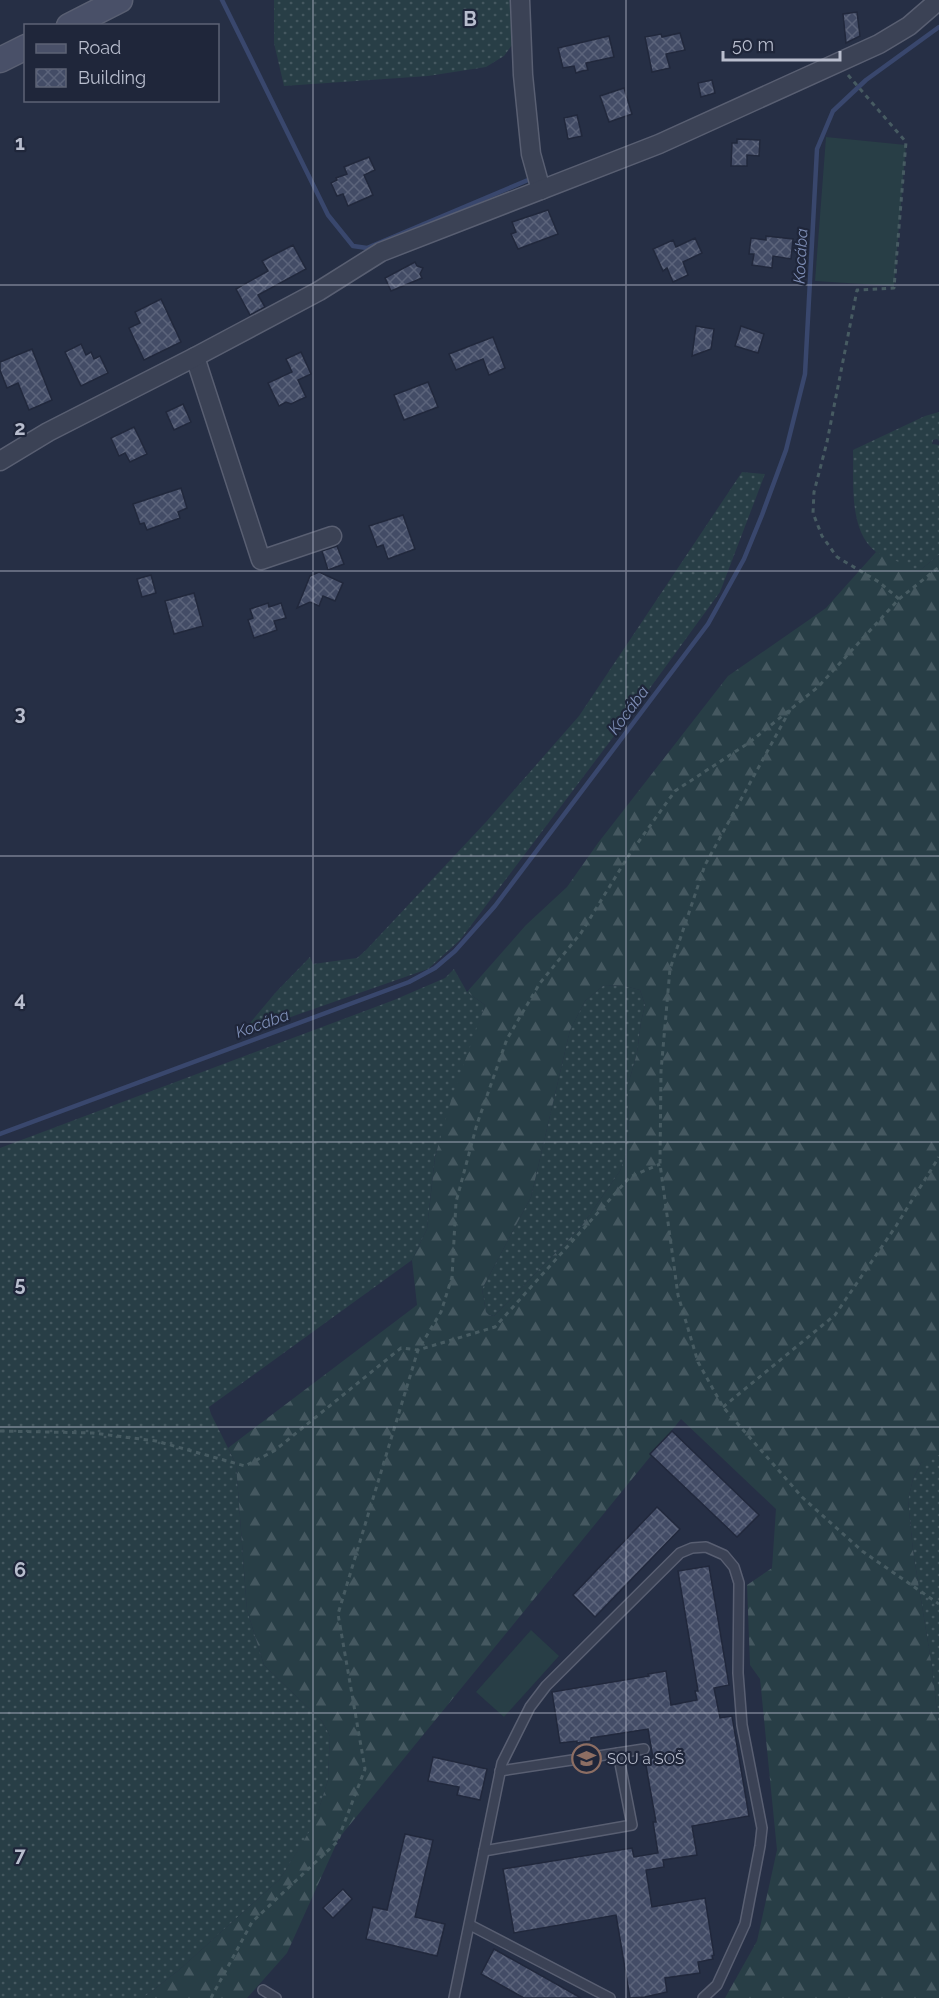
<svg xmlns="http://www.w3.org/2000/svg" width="939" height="1998" viewBox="0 0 939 1998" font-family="Raleway,sans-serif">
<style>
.grass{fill:url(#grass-dots)}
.forest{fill:url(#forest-firs);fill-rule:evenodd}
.garden{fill:#283e46}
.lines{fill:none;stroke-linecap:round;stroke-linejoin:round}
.stream{stroke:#39476d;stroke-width:4.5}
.building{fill:url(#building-cross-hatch);stroke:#21283c;stroke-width:1.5}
.service-casing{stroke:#595f72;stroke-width:12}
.minor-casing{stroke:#595f72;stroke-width:21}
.secondary-casing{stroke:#595f72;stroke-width:27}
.path{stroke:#475b62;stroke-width:3;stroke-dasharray:4.5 4.5;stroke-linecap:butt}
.service{stroke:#3b4255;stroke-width:9}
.minor{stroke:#3b4255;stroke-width:18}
.secondary{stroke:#495068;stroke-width:24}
.grid{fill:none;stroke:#b9bece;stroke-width:1.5;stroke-opacity:0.55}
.labels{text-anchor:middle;stroke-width:4.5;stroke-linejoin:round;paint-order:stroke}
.poi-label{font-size:15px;fill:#b9bece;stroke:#1f263a;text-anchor:start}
.water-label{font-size:16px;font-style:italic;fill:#7e8eb6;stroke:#1f263a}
.grid-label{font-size:20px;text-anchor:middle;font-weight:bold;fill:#b9bece;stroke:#1f263a;stroke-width:4.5;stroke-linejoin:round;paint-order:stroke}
</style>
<defs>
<pattern id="grass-dots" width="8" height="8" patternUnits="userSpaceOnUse" patternTransform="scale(1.5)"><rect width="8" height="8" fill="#283e46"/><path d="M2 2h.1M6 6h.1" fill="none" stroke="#455860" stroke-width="1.8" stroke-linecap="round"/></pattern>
<pattern id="forest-firs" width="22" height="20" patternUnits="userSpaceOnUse" patternTransform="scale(1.5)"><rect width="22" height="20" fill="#283e46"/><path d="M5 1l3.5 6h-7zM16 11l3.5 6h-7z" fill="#455860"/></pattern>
<pattern id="building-cross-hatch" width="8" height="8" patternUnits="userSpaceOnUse" patternTransform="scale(1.5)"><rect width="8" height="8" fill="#434c66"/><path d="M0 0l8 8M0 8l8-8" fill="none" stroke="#5c647b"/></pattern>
</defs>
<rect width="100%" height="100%" fill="#262f45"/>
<!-- grass -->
<g class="grass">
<polygon points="274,0 515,0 517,38 504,56 486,67 428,76 284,86 274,43"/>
<path d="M939,412V441L937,439L933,440L932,444L939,445V555L919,571C909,567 884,559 876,552C848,530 854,482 853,450L925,416Z"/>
<polygon points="742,472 765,474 720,592 642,699 460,940 428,969 285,1019 246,1035 245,1029 276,992 310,957 313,964 357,958 366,950 486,822 579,716"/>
<polygon points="454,969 467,992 485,1005 435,1156 427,1229 412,1260 209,1407 211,1414 236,1464 247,1610 264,1665 322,1721 330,1736 328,1780 314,1825 280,1879 179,1970 143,1998 0,1998 0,1148 394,1000 445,978"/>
<polygon points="604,985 625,986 640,990 645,1005 641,1022 637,1053 628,1085 629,1146 620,1171 581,1227 494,1316 489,1315 486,1312 482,1289 531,1197 570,1030 585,1001"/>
<polygon points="936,1455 939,1455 939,1730 932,1667 913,1551 908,1500 913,1479 921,1463"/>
</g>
<!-- forest -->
<path class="forest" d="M876,552L919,571L939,555V1455L921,1463L913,1479L908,1500L913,1551L932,1667L939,1730V1998H725L757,1941L777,1850L760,1679L750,1665L747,1585L772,1568L776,1509L681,1419L339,1838L287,1953L247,1998H143L179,1970L280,1879L314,1824L328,1780L330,1736L322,1721L264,1665L247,1610L236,1464L228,1448L417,1305L412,1260L427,1229L435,1157L452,1097L485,1005L467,992L526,925L567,887L598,843L728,676L826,608ZM604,985L625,986L640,990L645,1005L641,1022L637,1053L628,1085L629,1146L620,1171L581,1227L494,1316L489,1315L486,1312L482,1289L531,1197L570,1030L585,1001Z"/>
<!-- garden -->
<g class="garden">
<polygon points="826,137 906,145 894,286 815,281"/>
<polygon points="531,1630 559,1656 504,1717 476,1692"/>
</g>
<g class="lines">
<!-- stream -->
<g class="stream">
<polyline points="222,0 328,215 353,246 367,248 528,180"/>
<polyline points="0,1134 409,982 435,968 455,951 495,906 708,624 744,559 762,515 786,450 805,374 817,149 833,111 866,80 939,27"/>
</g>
</g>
<!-- building -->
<g class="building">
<polygon points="857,12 860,36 846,43 843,14"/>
<polygon points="680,33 685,50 666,54 670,68 652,72 645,37 661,34 662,37"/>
<polygon points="609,36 614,57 586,63 588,70 582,71 576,73 574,66 563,68 558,48"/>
<polygon points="712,80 715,93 701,97 698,83"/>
<polygon points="624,88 632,114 609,122 600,96"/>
<polygon points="577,115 582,136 568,139 564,118"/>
<polygon points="737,139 760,140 759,156 747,155 747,166 731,166 732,143 737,143"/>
<polygon points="369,157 375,170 364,175 373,195 348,206 343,194 337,196 331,183 337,180 336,178 347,174 344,167"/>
<polygon points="548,210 558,234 518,249 511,234 516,232 512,222"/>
<polygon points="766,236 793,239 791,259 773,256 772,268 752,265 754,254 749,254 751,238 766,240"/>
<polygon points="695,238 702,253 683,262 688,275 673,282 667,268 663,271 653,249 673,240 676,247"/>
<polygon points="293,245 306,269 258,295 265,307 250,315 236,289 268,271 262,261"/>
<polygon points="415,262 417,266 423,268 420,274 422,278 391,291 385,278"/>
<polygon points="161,299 181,342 144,360 129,328 140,323 135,312"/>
<polygon points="696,326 714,329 711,349 692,356"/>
<polygon points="741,326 764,334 758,353 735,346"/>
<polygon points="493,337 505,368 489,375 483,359 456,370 449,354"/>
<polygon points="81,344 86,355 91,352 94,359 100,356 108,373 81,386 65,352"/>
<polygon points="32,349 52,400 29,410 18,383 7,388 0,370 0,362"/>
<polygon points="301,352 311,374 298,380 306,397 291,404 286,402 279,406 268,383 292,372 286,359"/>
<polygon points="428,382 438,407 404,420 394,395"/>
<polygon points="183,404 191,422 174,430 166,412"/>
<polygon points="134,427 147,454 130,462 125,453 119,456 111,438"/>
<polygon points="181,488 187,508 178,512 180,518 147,530 144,523 140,524 133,504"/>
<polygon points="403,515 415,549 388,559 383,545 377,547 369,526"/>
<polygon points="337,546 344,564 328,570 322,551"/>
<polygon points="319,572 343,583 335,601 323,596 319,606 310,602 297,608 310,576"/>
<polygon points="151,575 156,593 142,597 137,579"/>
<polygon points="194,593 203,626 174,634 165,601"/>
<polygon points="268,603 269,607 281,603 286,618 274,621 277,630 254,638 248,620 253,618 250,609"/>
<polygon points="672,1431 759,1515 737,1537 650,1454"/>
<polygon points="657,1507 680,1529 595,1617 573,1595"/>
<polygon points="709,1566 729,1685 714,1688 720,1718 732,1716 749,1816 692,1826 697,1855 663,1860 664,1867 646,1870 652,1907 705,1898 714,1955 712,1956 713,1959 698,1962 700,1973 665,1978 667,1992 645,1997 630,1998 616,1915 514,1933 503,1869 632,1848 634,1857 658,1853 653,1822 656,1822 645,1760 653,1758 648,1729 591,1738 591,1741 577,1743 577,1741 560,1743 552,1692 649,1676 648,1674 666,1671 671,1705 697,1700 695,1691 698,1691 678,1571"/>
<polygon points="433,1757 487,1769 480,1800 457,1795 459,1787 428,1781"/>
<polygon points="405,1834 433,1840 415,1917 445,1924 437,1956 366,1939 373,1907 387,1910"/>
<polygon points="343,1889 352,1899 333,1918 323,1908"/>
<polygon points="494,1949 501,1953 581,1998 524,1998 481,1974"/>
</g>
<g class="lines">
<defs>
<g id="service">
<polyline points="500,1771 644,1749"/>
<polyline points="484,1851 632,1825 618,1753"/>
<polyline points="470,1925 610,1998"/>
<polyline points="263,1990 276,1998"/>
<polyline points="454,1998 502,1763 530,1707 546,1686 680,1553 692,1548 706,1547 724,1555 734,1567 739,1583 738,1673 742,1725 762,1828 760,1846 745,1924 717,1985 703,1998"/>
</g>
<g id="minor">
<polyline points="520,0 523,75 531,154 541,190"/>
<polyline points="195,357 261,560 332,536"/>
<polyline points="0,461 48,432 195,357 319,291 381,252 659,144 879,44 909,26 939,0"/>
</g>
<g id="secondary">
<polyline points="69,26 120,0"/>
<polyline points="0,60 26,47"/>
</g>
</defs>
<!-- service casing -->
<use href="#service" class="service-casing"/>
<!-- minor casing -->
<use href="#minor" class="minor-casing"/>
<!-- secondary casing -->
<use href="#secondary" class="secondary-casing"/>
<!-- path -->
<g class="path">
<polyline points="848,75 906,142 894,288 857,290 827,442 814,492 813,513 822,536 837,557 879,582 899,599"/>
<polyline points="790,710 705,865 670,969 661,1071 660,1164 678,1295 698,1362 723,1407 802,1497 862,1551 939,1604"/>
<polyline points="723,1407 835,1315 896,1226 939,1157"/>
<polyline points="0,1431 93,1433 156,1441 245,1466 274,1451 401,1348 418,1350 441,1312 452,1277 456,1202 477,1124 507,1039 540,983 581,933 629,855 675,791 750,742 818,687 899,599 939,567"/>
<polyline points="211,1998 252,1922 337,1842 365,1769 338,1614 418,1350 495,1327 630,1177 660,1164"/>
</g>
<!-- service -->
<use href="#service" class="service"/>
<!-- minor -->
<use href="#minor" class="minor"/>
<!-- secondary -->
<use href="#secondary" class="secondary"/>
</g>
<!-- grid -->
<path class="grid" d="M313,0V1998M626,0V1998M0,285H939M0,571H939M0,856H939M0,1142H939M0,1427H939M0,1713H939"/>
<!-- icons -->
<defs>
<symbol id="university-ring" viewBox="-11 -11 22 22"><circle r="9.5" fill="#1f263a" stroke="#8d6e63" stroke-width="1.5"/><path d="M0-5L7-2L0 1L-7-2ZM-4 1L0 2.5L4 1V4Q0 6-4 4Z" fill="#8d6e63"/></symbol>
</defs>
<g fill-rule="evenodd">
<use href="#university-ring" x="570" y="1742" width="33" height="33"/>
</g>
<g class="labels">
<!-- poi labels -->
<g class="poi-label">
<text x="607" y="1764">SOU a SOŠ</text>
</g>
<!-- water labels -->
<g class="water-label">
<text transform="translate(800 256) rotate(-87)" y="6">Kocába</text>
<text transform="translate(628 710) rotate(-53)" y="6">Kocába</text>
<text transform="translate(262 1023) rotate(-20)" y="6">Kocába</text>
</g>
</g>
<g class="grid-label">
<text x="470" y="26">B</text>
<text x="20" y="150">1</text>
<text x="20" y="435">2</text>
<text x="20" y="720">3</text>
<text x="20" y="1006">4</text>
<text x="20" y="1291">5</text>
<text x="20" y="1577">6</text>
<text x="20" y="1862">7</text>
</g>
<!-- legend -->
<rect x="24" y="24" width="195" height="78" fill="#1f263a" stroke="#5d6375" stroke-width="1.5"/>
<rect x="36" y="44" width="30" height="9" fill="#495068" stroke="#5d6375" stroke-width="1.5"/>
<text x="78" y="54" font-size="18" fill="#b9bece">Road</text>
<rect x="36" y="69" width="30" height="18" fill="url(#building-cross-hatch)" stroke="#5d6375" stroke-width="1.5"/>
<text x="78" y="84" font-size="18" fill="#b9bece">Building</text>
<!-- scale -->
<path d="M723 51v9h117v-9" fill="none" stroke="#b9bece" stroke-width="3"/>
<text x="732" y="51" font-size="18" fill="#b9bece" stroke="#1f263a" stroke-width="4.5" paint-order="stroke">50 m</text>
</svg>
